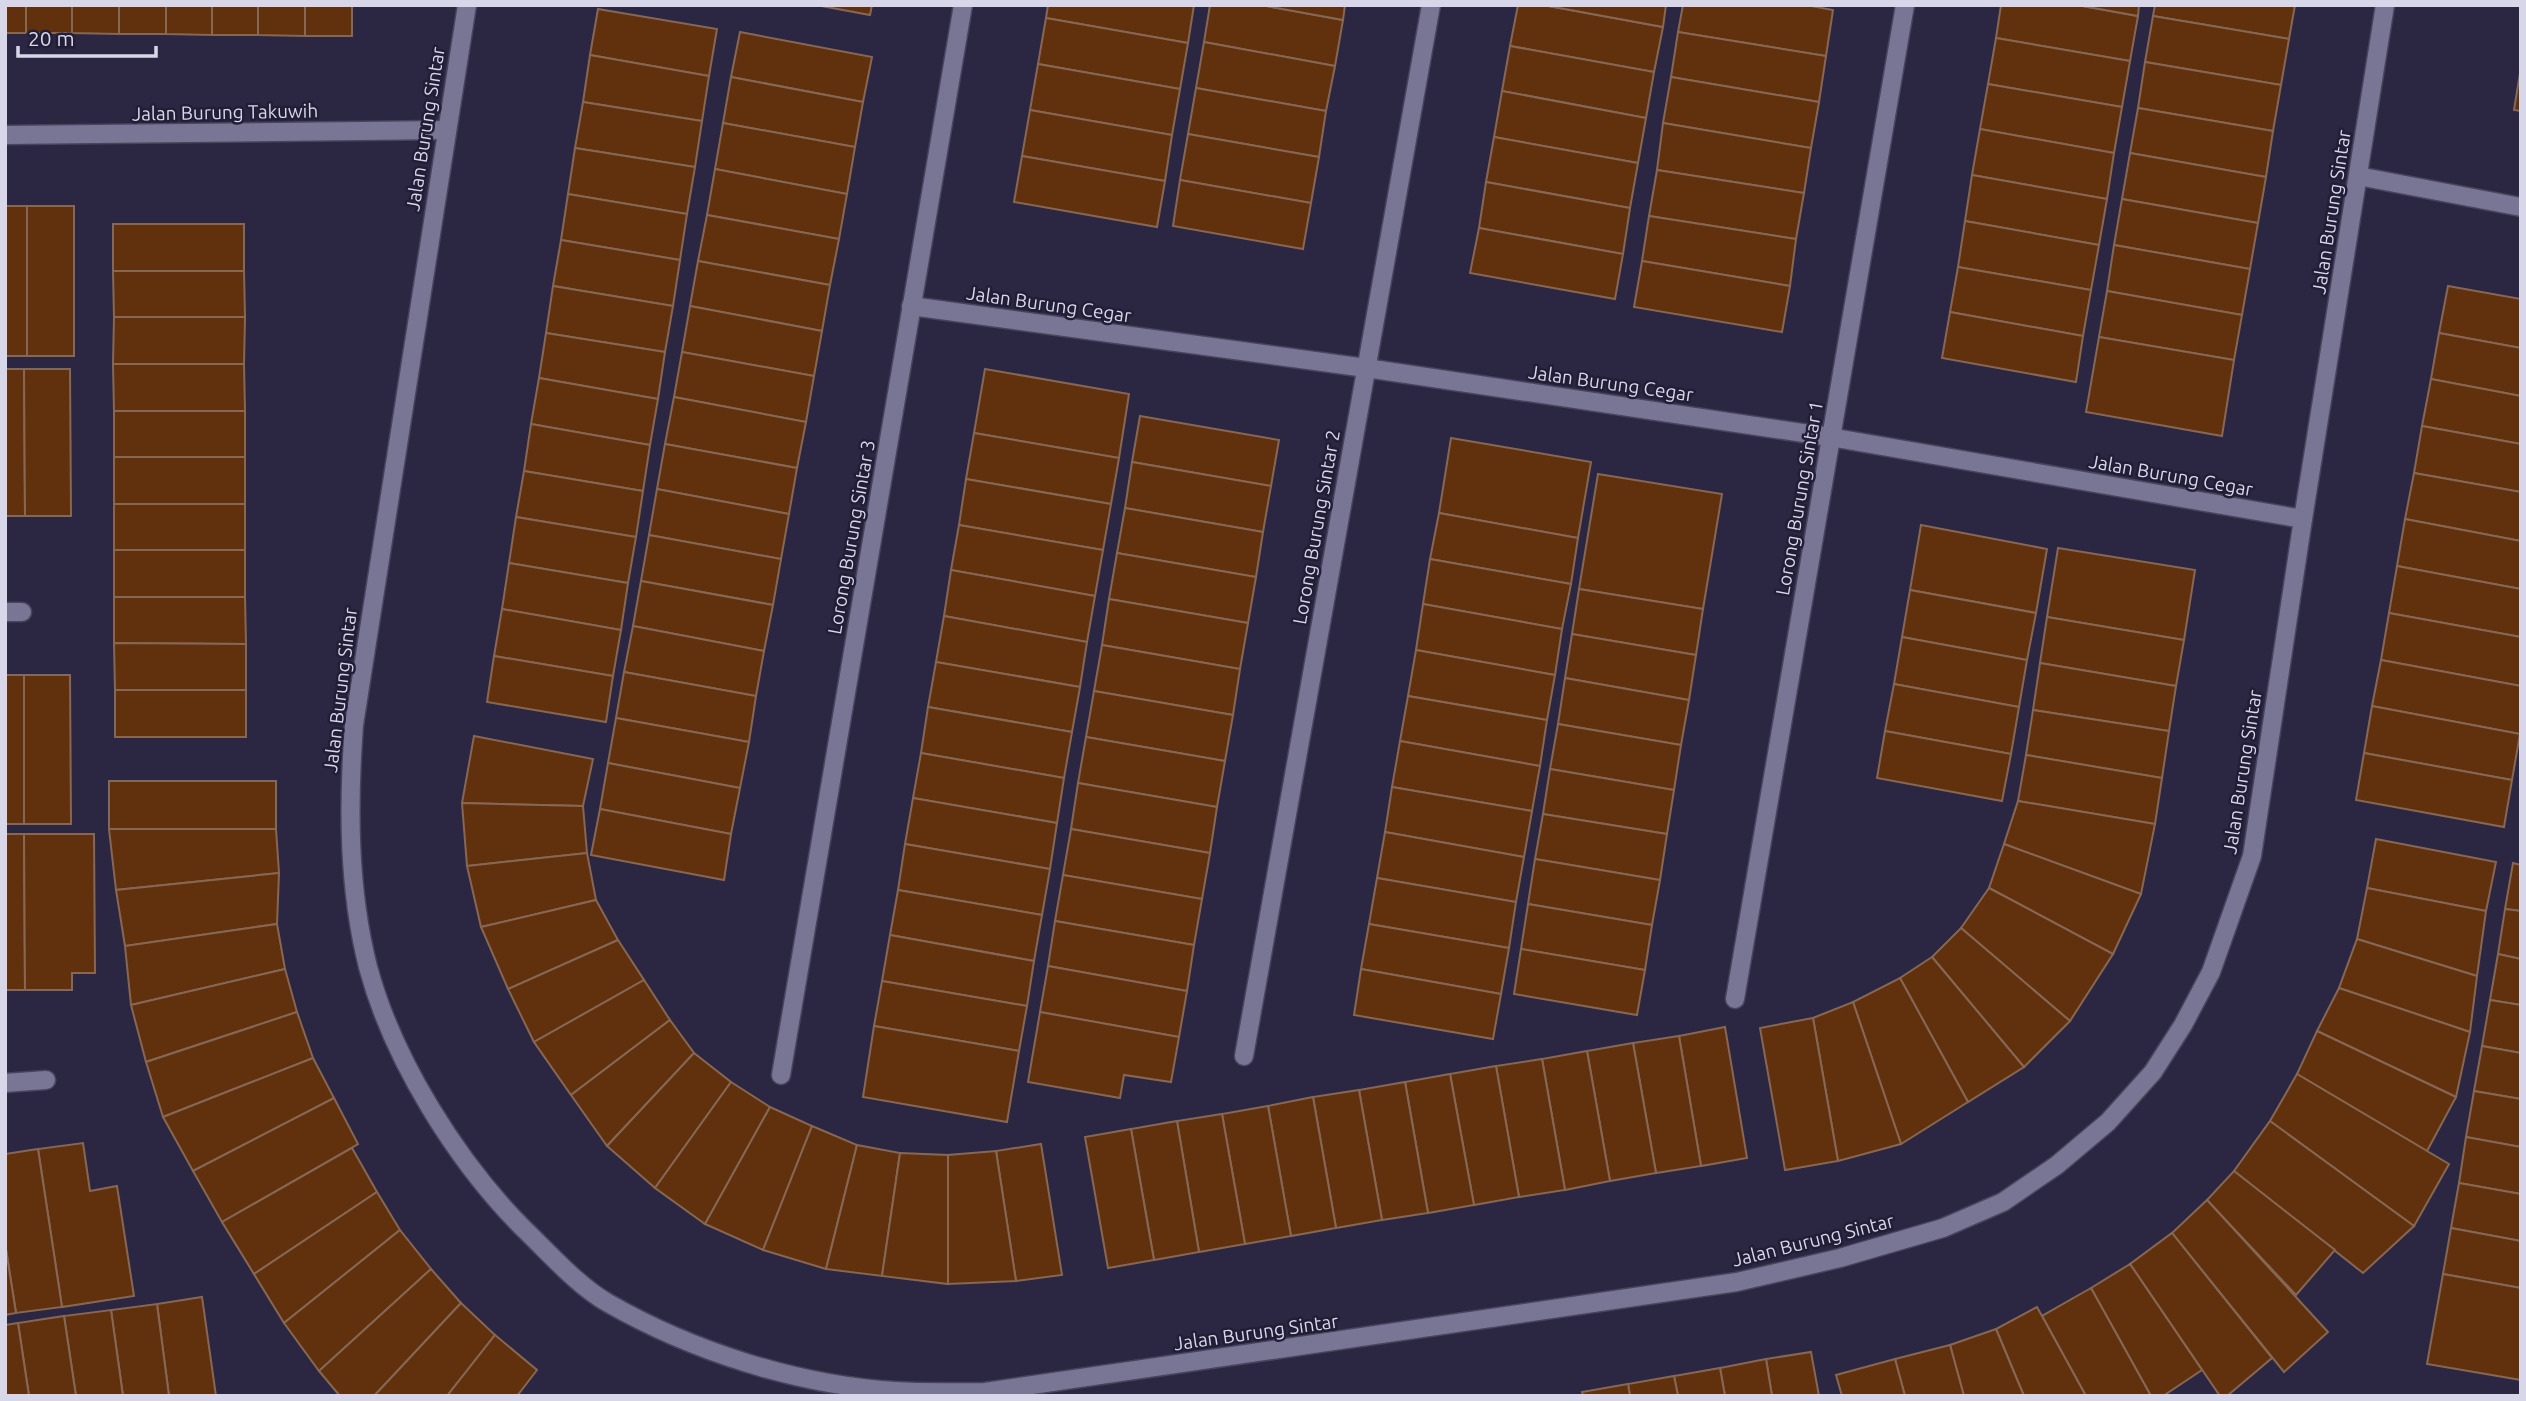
<svg xmlns="http://www.w3.org/2000/svg" width="2526" height="1401" viewBox="0 0 2526 1401" font-family="Ubuntu,sans-serif">
<style>
.building{fill:#61310d;stroke:#866754;stroke-width:2}
.lines{fill:none;stroke-linecap:round;stroke-linejoin:round}
.minor-casing{stroke:#47445b;stroke-width:21}
.minor{stroke:#787595;stroke-width:18}
.labels{text-anchor:middle;stroke-width:5;stroke-linejoin:round;paint-order:stroke}
.street-label{font-size:19px;fill:#d8d7e9;stroke:#221e38}
</style>
<rect width="100%" height="100%" fill="#2b2743"/>
<!-- building -->
<g class="building">
<rect x="5" y="5" width="21" height="28"/>
<rect x="26" y="5" width="46" height="28"/>
<polygon points="72,5 119,5 119,34 72,33"/>
<rect x="119" y="5" width="47" height="29"/>
<polygon points="166,5 212,5 212,35 166,34"/>
<rect x="212" y="5" width="46" height="30"/>
<polygon points="258,5 305,5 305,36 258,35"/>
<rect x="305" y="5" width="47" height="31"/>
<polygon points="816,5 872,5 870,15"/>
<polygon points="1048,5 1194,5 1188,43 1046,18"/>
<polygon points="1210,5 1261,5 1343,20 1335,66 1204,42"/>
<polygon points="1261,5 1345,5 1343,20"/>
<polygon points="1518,5 1543,5 1663,27 1654,72 1510,46"/>
<polygon points="1543,5 1666,5 1663,27"/>
<polygon points="1683,5 1806,5 1833,10 1826,56 1678,32"/>
<polygon points="2001,5 2077,5 2138,16 2130,61 1996,38"/>
<polygon points="2077,5 2139,5 2138,16"/>
<polygon points="2155,5 2295,5 2289,39 2153,16"/>
<polygon points="598,9 717,29 709,76 590,55"/>
<polygon points="2153,16 2289,39 2281,85 2145,62"/>
<polygon points="1046,18 1188,43 1180,89 1038,64"/>
<polygon points="740,32 872,57 863,102 731,77"/>
<polygon points="1678,32 1826,56 1819,102 1671,77"/>
<polygon points="1996,38 2130,61 2122,107 1988,84"/>
<polygon points="1204,42 1335,66 1326,111 1196,88"/>
<polygon points="1510,46 1654,72 1646,118 1502,91"/>
<polygon points="590,55 709,76 702,121 583,102"/>
<polygon points="2145,62 2281,85 2273,131 2138,108"/>
<polygon points="1038,64 1180,89 1172,135 1030,110"/>
<polygon points="2521,67 2521,111 2514,110"/>
<polygon points="731,77 863,102 855,147 723,123"/>
<polygon points="1671,77 1819,102 1811,148 1663,123"/>
<polygon points="1988,84 2122,107 2114,153 1980,129"/>
<polygon points="1196,88 1326,111 1319,157 1188,134"/>
<polygon points="1502,91 1646,118 1638,163 1494,137"/>
<polygon points="583,102 702,121 695,167 575,148"/>
<polygon points="2138,108 2273,131 2266,177 2130,153"/>
<polygon points="1030,110 1172,135 1165,181 1022,156"/>
<polygon points="723,123 855,147 847,194 715,169"/>
<polygon points="1663,123 1811,148 1804,193 1657,170"/>
<polygon points="1980,129 2114,153 2107,199 1972,175"/>
<polygon points="1188,134 1319,157 1311,203 1180,180"/>
<polygon points="1494,137 1638,163 1630,208 1486,182"/>
<polygon points="575,148 695,167 687,214 568,194"/>
<polygon points="2130,153 2266,177 2258,223 2122,199"/>
<polygon points="1022,156 1165,181 1157,227 1014,202"/>
<polygon points="715,169 847,194 839,239 707,215"/>
<polygon points="1657,170 1804,193 1796,239 1649,216"/>
<polygon points="1972,175 2107,199 2099,245 1965,221"/>
<polygon points="1180,180 1311,203 1303,249 1173,226"/>
<polygon points="1486,182 1630,208 1623,254 1479,228"/>
<polygon points="568,194 687,214 680,260 561,240"/>
<polygon points="2122,199 2258,223 2250,269 2114,245"/>
<rect x="5" y="206" width="22" height="150"/>
<rect x="27" y="206" width="47" height="150"/>
<polygon points="707,215 839,239 830,285 698,261"/>
<polygon points="1649,216 1796,239 1790,286 1642,261"/>
<polygon points="1965,221 2099,245 2091,290 1958,267"/>
<rect x="113" y="224" width="131" height="47"/>
<polygon points="1479,228 1623,254 1615,299 1470,273"/>
<polygon points="561,240 680,260 673,306 553,286"/>
<polygon points="2114,245 2250,269 2242,315 2107,291"/>
<polygon points="698,261 830,285 822,331 690,306"/>
<polygon points="1642,261 1790,286 1782,332 1634,307"/>
<polygon points="1958,267 2091,290 2083,336 1950,312"/>
<polygon points="113,271 244,271 245,317 114,317"/>
<polygon points="553,286 673,306 665,352 546,333"/>
<polygon points="2448,286 2521,299 2521,348 2439,333"/>
<polygon points="2107,291 2242,315 2234,360 2099,337"/>
<polygon points="690,306 822,331 814,376 682,352"/>
<polygon points="1950,312 2083,336 2076,382 1942,358"/>
<polygon points="114,317 245,317 244,364 113,364"/>
<polygon points="546,333 665,352 658,399 539,378"/>
<polygon points="2439,333 2521,348 2521,396 2431,379"/>
<polygon points="2099,337 2234,360 2222,436 2086,412"/>
<polygon points="682,352 814,376 806,422 674,397"/>
<polygon points="113,364 244,364 245,411 114,411"/>
<polygon points="5,369 24,369 25,516 5,516"/>
<polygon points="24,369 70,369 71,516 25,516"/>
<polygon points="985,369 1129,394 1119,458 974,433"/>
<polygon points="539,378 658,399 650,445 531,424"/>
<polygon points="2431,379 2521,396 2521,444 2422,426"/>
<polygon points="674,397 806,422 797,468 665,444"/>
<rect x="114" y="411" width="131" height="46"/>
<polygon points="1140,416 1279,440 1271,486 1132,462"/>
<polygon points="531,424 650,445 643,491 524,471"/>
<polygon points="2422,426 2521,444 2521,492 2414,473"/>
<polygon points="974,433 1119,458 1111,504 966,479"/>
<polygon points="1451,438 1591,462 1578,538 1439,513"/>
<polygon points="665,444 797,468 789,514 657,489"/>
<rect x="114" y="457" width="131" height="47"/>
<polygon points="1132,462 1271,486 1263,532 1125,508"/>
<polygon points="524,471 643,491 636,537 516,517"/>
<polygon points="2414,473 2521,492 2521,541 2405,519"/>
<polygon points="1598,474 1722,494 1703,609 1579,589"/>
<polygon points="966,479 1111,504 1103,550 959,525"/>
<polygon points="657,489 789,514 781,559 649,535"/>
<rect x="114" y="504" width="131" height="46"/>
<polygon points="1125,508 1263,532 1256,577 1117,553"/>
<polygon points="1439,513 1578,538 1571,584 1430,559"/>
<polygon points="516,517 636,537 628,583 509,563"/>
<polygon points="2405,519 2521,541 2521,589 2397,566"/>
<polygon points="959,525 1103,550 1095,596 951,570"/>
<polygon points="1921,525 2047,549 2036,613 1910,590"/>
<polygon points="649,535 781,559 773,605 641,581"/>
<polygon points="2058,548 2195,570 2184,640 2047,617"/>
<rect x="114" y="550" width="131" height="47"/>
<polygon points="1117,553 1256,577 1248,623 1109,599"/>
<polygon points="1430,559 1571,584 1562,629 1423,604"/>
<polygon points="509,563 628,583 621,630 502,609"/>
<polygon points="2397,566 2521,589 2521,637 2389,613"/>
<polygon points="951,570 1095,596 1087,642 944,616"/>
<polygon points="641,581 773,605 764,651 633,626"/>
<polygon points="1579,589 1703,609 1696,655 1572,634"/>
<polygon points="1910,590 2036,613 2027,660 1902,637"/>
<polygon points="114,597 245,597 246,644 114,643"/>
<polygon points="1109,599 1248,623 1240,669 1102,645"/>
<polygon points="1423,604 1562,629 1555,675 1416,650"/>
<polygon points="502,609 621,630 613,676 494,656"/>
<polygon points="2389,613 2521,637 2521,686 2381,660"/>
<polygon points="944,616 1087,642 1080,687 936,662"/>
<polygon points="2047,617 2184,640 2176,686 2040,663"/>
<polygon points="633,626 764,651 756,696 624,672"/>
<polygon points="1572,634 1696,655 1689,700 1565,678"/>
<polygon points="1902,637 2027,660 2019,707 1894,684"/>
<polygon points="114,643 246,644 246,690 115,690"/>
<polygon points="1102,645 1240,669 1233,715 1094,691"/>
<polygon points="1416,650 1555,675 1547,720 1408,696"/>
<polygon points="494,656 613,676 606,722 487,702"/>
<polygon points="2381,660 2521,686 2520,734 2372,706"/>
<polygon points="936,662 1080,687 1072,732 928,707"/>
<polygon points="2040,663 2176,686 2169,731 2033,710"/>
<polygon points="624,672 756,696 749,742 616,718"/>
<rect x="5" y="675" width="19" height="149"/>
<polygon points="24,675 70,675 71,824 24,824"/>
<polygon points="1565,678 1689,700 1681,745 1558,724"/>
<polygon points="1894,684 2019,707 2011,754 1885,731"/>
<rect x="115" y="690" width="131" height="47"/>
<polygon points="1094,691 1233,715 1225,761 1086,737"/>
<polygon points="1408,696 1547,720 1540,766 1400,741"/>
<polygon points="2372,706 2520,734 2512,780 2364,753"/>
<polygon points="928,707 1072,732 1064,778 921,753"/>
<polygon points="2033,710 2169,731 2162,778 2026,755"/>
<polygon points="616,718 749,742 740,788 608,763"/>
<polygon points="1558,724 1681,745 1674,790 1550,769"/>
<polygon points="1885,731 2011,754 2002,801 1877,778"/>
<polygon points="474,736 593,759 583,806 462,803"/>
<polygon points="1086,737 1225,761 1217,807 1078,783"/>
<polygon points="1400,741 1540,766 1532,811 1392,787"/>
<polygon points="921,753 1064,778 1057,823 913,798"/>
<polygon points="2364,753 2512,780 2504,827 2356,800"/>
<polygon points="2026,755 2162,778 2155,824 2018,801"/>
<polygon points="608,763 740,788 731,834 600,809"/>
<polygon points="1550,769 1674,790 1667,834 1543,814"/>
<rect x="109" y="781" width="167" height="48"/>
<polygon points="1078,783 1217,807 1210,853 1071,829"/>
<polygon points="1392,787 1532,811 1524,857 1385,832"/>
<polygon points="913,798 1057,823 1050,869 905,844"/>
<polygon points="2018,801 2155,824 2141,894 2004,844"/>
<polygon points="462,803 583,806 587,853 467,866"/>
<polygon points="600,809 731,834 724,880 591,855"/>
<polygon points="1543,814 1667,834 1660,880 1535,859"/>
<polygon points="109,829 276,829 279,873 116,890"/>
<polygon points="1071,829 1210,853 1202,899 1063,875"/>
<polygon points="1385,832 1524,857 1516,902 1377,878"/>
<polygon points="5,834 24,834 25,990 5,990"/>
<polygon points="24,834 94,834 95,973 72,973 72,990 25,990"/>
<polygon points="2376,839 2496,862 2486,911 2367,888"/>
<polygon points="905,844 1050,869 1042,915 898,890"/>
<polygon points="2004,844 2141,894 2113,954 1989,888"/>
<polygon points="587,853 596,900 481,927 467,866"/>
<polygon points="1535,859 1660,880 1652,925 1528,904"/>
<polygon points="2513,863 2521,865 2521,911 2505,909"/>
<polygon points="279,873 277,924 125,946 116,890"/>
<polygon points="1063,875 1202,899 1194,945 1055,921"/>
<polygon points="1377,878 1516,902 1509,948 1369,924"/>
<polygon points="1989,888 2113,954 2070,1021 1961,928"/>
<polygon points="2367,888 2486,911 2477,976 2357,939"/>
<polygon points="898,890 1042,915 1034,961 890,935"/>
<polygon points="596,900 618,940 508,989 481,927"/>
<polygon points="1528,904 1652,925 1645,970 1521,949"/>
<polygon points="2505,909 2521,911 2521,959 2498,954"/>
<polygon points="1055,921 1194,945 1187,991 1048,966"/>
<polygon points="277,924 285,969 131,1005 125,946"/>
<polygon points="1369,924 1509,948 1501,994 1361,969"/>
<polygon points="1961,928 2070,1021 2024,1067 1932,957"/>
<polygon points="890,935 1034,961 1027,1006 882,981"/>
<polygon points="2357,939 2477,976 2470,1032 2339,988"/>
<polygon points="618,940 644,980 534,1042 508,989"/>
<polygon points="1521,949 1645,970 1637,1015 1514,994"/>
<polygon points="2498,954 2521,959 2521,1005 2490,1000"/>
<polygon points="1932,957 2024,1067 1968,1102 1900,978"/>
<polygon points="1048,966 1187,991 1179,1037 1040,1012"/>
<polygon points="285,969 297,1012 146,1062 131,1005"/>
<polygon points="1361,969 1501,994 1493,1039 1354,1015"/>
<polygon points="1900,978 1968,1102 1901,1144 1853,1002"/>
<polygon points="644,980 670,1020 571,1095 534,1042"/>
<polygon points="882,981 1027,1006 1019,1051 874,1026"/>
<polygon points="2339,988 2470,1032 2456,1097 2317,1031"/>
<polygon points="2490,1000 2521,1005 2521,1053 2482,1046"/>
<polygon points="1853,1002 1901,1144 1838,1161 1813,1018"/>
<polygon points="297,1012 313,1058 163,1117 146,1062"/>
<polygon points="1040,1012 1179,1037 1171,1082 1124,1075 1120,1098 1028,1082"/>
<polygon points="1813,1018 1838,1161 1785,1170 1760,1028"/>
<polygon points="670,1020 694,1053 607,1146 571,1095"/>
<polygon points="874,1026 1019,1051 1007,1122 863,1097"/>
<polygon points="1725,1027 1747,1158 1701,1166 1679,1036"/>
<polygon points="2317,1031 2456,1097 2427,1151 2297,1074"/>
<polygon points="1679,1036 1701,1166 1656,1173 1633,1043"/>
<polygon points="1633,1043 1656,1173 1610,1181 1587,1051"/>
<polygon points="2482,1046 2521,1053 2521,1099 2474,1091"/>
<polygon points="1587,1051 1610,1181 1565,1190 1542,1059"/>
<polygon points="694,1053 731,1082 655,1188 607,1146"/>
<polygon points="313,1058 334,1098 193,1171 163,1117"/>
<polygon points="1542,1059 1565,1190 1519,1197 1496,1066"/>
<polygon points="1496,1066 1519,1197 1474,1205 1450,1074"/>
<polygon points="1450,1074 1474,1205 1428,1213 1405,1082"/>
<polygon points="2297,1074 2449,1164 2414,1226 2270,1121"/>
<polygon points="731,1082 770,1107 705,1224 655,1188"/>
<polygon points="1405,1082 1428,1213 1382,1220 1359,1090"/>
<polygon points="1359,1090 1382,1220 1336,1228 1313,1097"/>
<polygon points="2474,1091 2521,1099 2521,1147 2466,1137"/>
<polygon points="1313,1097 1336,1228 1291,1236 1268,1106"/>
<polygon points="334,1098 358,1144 222,1222 193,1171"/>
<polygon points="1268,1106 1291,1236 1245,1244 1222,1114"/>
<polygon points="770,1107 812,1126 763,1250 705,1224"/>
<polygon points="1222,1114 1245,1244 1199,1252 1177,1121"/>
<polygon points="1177,1121 1199,1252 1154,1260 1131,1129"/>
<polygon points="2270,1121 2414,1226 2363,1273 2234,1171"/>
<polygon points="812,1126 857,1145 826,1269 763,1250"/>
<polygon points="1131,1129 1154,1260 1108,1268 1085,1137"/>
<polygon points="2466,1137 2521,1147 2521,1194 2459,1183"/>
<polygon points="83,1143 90,1191 117,1186 134,1296 62,1307 38,1149"/>
<polygon points="1041,1144 1062,1275 1016,1281 996,1151"/>
<polygon points="857,1145 900,1153 882,1276 826,1269"/>
<polygon points="352,1148 377,1192 254,1274 222,1222"/>
<polygon points="38,1149 62,1307 16,1313 5,1243 5,1154"/>
<polygon points="996,1151 1016,1281 948,1284 948,1155"/>
<polygon points="900,1153 948,1155 948,1284 882,1276"/>
<polygon points="2234,1171 2335,1250 2296,1295 2207,1200"/>
<polygon points="2459,1183 2521,1194 2521,1241 2451,1228"/>
<polygon points="377,1192 400,1230 284,1323 254,1274"/>
<polygon points="2207,1200 2328,1332 2284,1372 2172,1233"/>
<polygon points="2451,1228 2521,1241 2521,1288 2443,1274"/>
<polygon points="400,1230 431,1269 319,1371 284,1323"/>
<polygon points="2172,1233 2272,1358 2227,1396 2220,1396 2130,1264"/>
<polygon points="5,1243 16,1313 5,1315"/>
<polygon points="2130,1264 2202,1370 2163,1396 2151,1396 2091,1288"/>
<polygon points="431,1269 461,1303 374,1396 340,1396 319,1371"/>
<polygon points="2443,1274 2521,1288 2521,1380 2427,1364"/>
<polygon points="2091,1288 2151,1396 2086,1396 2042,1316"/>
<polygon points="202,1297 216,1396 169,1396 157,1304"/>
<polygon points="461,1303 495,1335 447,1396 374,1396"/>
<polygon points="157,1304 169,1396 123,1396 111,1310"/>
<polygon points="2037,1307 2042,1316 2086,1396 2024,1396 1996,1329"/>
<polygon points="111,1310 123,1396 76,1396 64,1316"/>
<polygon points="64,1316 76,1396 29,1396 18,1323"/>
<polygon points="18,1323 29,1396 5,1396 5,1325"/>
<polygon points="1996,1329 2024,1396 1964,1396 1950,1345"/>
<polygon points="495,1335 537,1370 517,1396 447,1396"/>
<polygon points="1950,1345 1964,1396 1905,1396 1895,1359"/>
<polygon points="1811,1352 1819,1396 1772,1396 1766,1359"/>
<polygon points="1766,1359 1772,1396 1725,1396 1720,1368"/>
<polygon points="1895,1359 1905,1396 1842,1396 1836,1375"/>
<polygon points="1720,1368 1725,1396 1678,1396 1674,1376"/>
<polygon points="1674,1376 1678,1396 1630,1396 1628,1384"/>
<polygon points="1628,1384 1630,1396 1583,1396 1582,1392"/>
</g>
<g class="lines">
<defs>
<g id="minor">
<path d="M467,5L354,725C348,805 348,888 368,967C393,1060 457,1162 524,1229C549,1253 578,1286 608,1303C692,1351 797,1385 895,1391C925,1393 955,1392 985,1392L1737,1282L1840,1258L1943,1228L2003,1202L2057,1165L2108,1122L2153,1072L2183,1025L2211,972L2252,856L2303,519L2385,5"/>
<polyline points="5,135 446,130"/>
<polyline points="2358,176 2521,207"/>
<polyline points="911,306 1366,368 1830,437 2303,519"/>
<polyline points="5,612 22,612"/>
<polyline points="1735,999 1905,5"/>
<polyline points="1244,1056 1431,5"/>
<polyline points="781,1075 963,5"/>
<polyline points="5,1083 46,1080"/>
</g>
</defs>
<!-- minor casing -->
<use href="#minor" class="minor-casing"/>
<!-- minor -->
<use href="#minor" class="minor"/>
</g>
<g class="labels">
<!-- street labels -->
<g class="street-label">
<text transform="translate(225 112) rotate(-1)" y="7">Jalan Burung Takuwih</text>
<text transform="translate(425 129) rotate(-81)" y="7">Jalan Burung Sintar</text>
<text transform="translate(2331 212) rotate(-81)" y="7">Jalan Burung Sintar</text>
<text transform="translate(1049 304) rotate(8)" y="7">Jalan Burung Cegar</text>
<text transform="translate(1611 383) rotate(8)" y="7">Jalan Burung Cegar</text>
<text transform="translate(2171 475) rotate(10)" y="7">Jalan Burung Cegar</text>
<text transform="translate(1799 498) rotate(-80)" y="7">Lorong Burung Sintar 1</text>
<text transform="translate(1316 527) rotate(-80)" y="7">Lorong Burung Sintar 2</text>
<text transform="translate(851 537) rotate(-80)" y="7">Lorong Burung Sintar 3</text>
<text transform="translate(340 690) rotate(-83)" y="7">Jalan Burung Sintar</text>
<text transform="translate(2242 772) rotate(-81)" y="7">Jalan Burung Sintar</text>
<text transform="translate(1813 1240) rotate(-14)" y="7">Jalan Burung Sintar</text>
<text transform="translate(1256 1332) rotate(-8)" y="7">Jalan Burung Sintar</text>
</g>
</g>
<!-- border -->
<rect width="2526" height="1401" fill="none" stroke="#d8d7e9" stroke-width="14"/>
<!-- scale -->
<path d="M18 46v10h138v-10" fill="none" stroke="#d8d7e9" stroke-width="3.5"/>
<text x="28" y="46" font-size="21" fill="#d8d7e9" stroke="#221e38" stroke-width="5" paint-order="stroke">20 m</text>
</svg>
